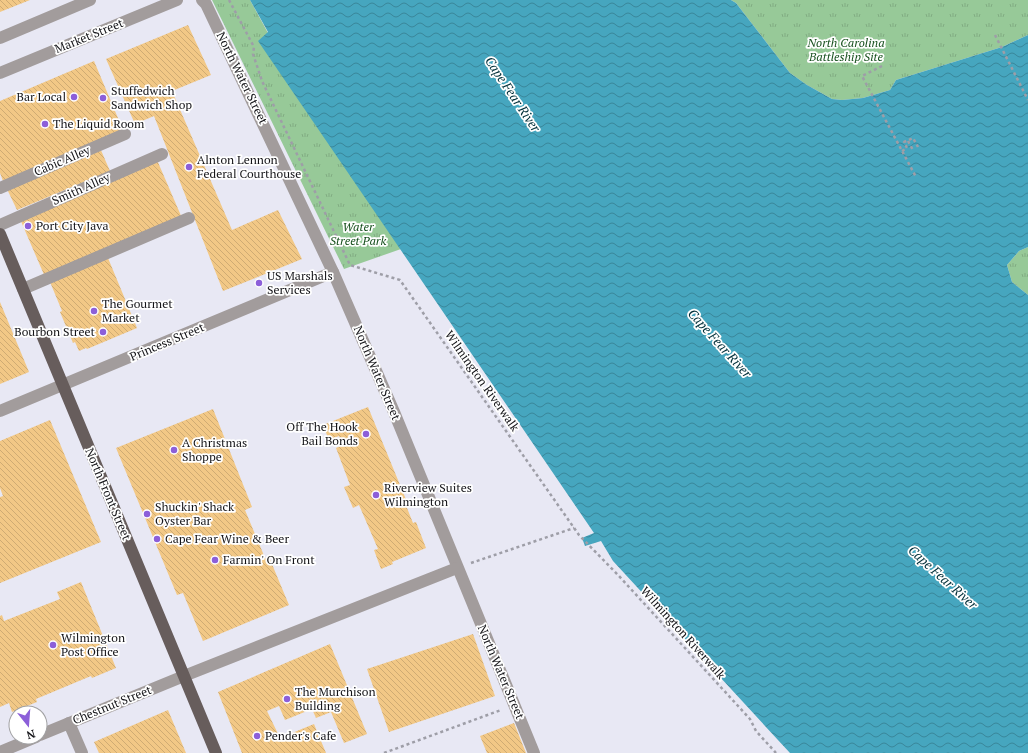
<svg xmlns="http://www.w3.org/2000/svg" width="1028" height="753" viewBox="0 0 1028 753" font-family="'PT Serif',serif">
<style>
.park{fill:url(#park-tufts)}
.water{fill:url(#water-waves)}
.building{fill:url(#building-back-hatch)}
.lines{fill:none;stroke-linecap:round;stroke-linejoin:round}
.path{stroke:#9e9ea7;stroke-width:2.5;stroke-dasharray:3 3;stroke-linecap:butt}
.minor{stroke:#a29c9c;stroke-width:12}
.major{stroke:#675d5c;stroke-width:12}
.poi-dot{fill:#8c5fd9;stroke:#fff;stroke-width:1.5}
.labels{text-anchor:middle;stroke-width:3.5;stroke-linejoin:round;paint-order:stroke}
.street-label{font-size:12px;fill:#141418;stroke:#fff}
.park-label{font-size:12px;font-style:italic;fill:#154f1c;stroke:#fff}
.poi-label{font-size:12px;fill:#141418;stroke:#fff;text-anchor:start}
.water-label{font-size:13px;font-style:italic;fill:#002f39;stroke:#fff}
</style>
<defs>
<pattern id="park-tufts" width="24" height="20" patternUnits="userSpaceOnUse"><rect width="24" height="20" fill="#97c998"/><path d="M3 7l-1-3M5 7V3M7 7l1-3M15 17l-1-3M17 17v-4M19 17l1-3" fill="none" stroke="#81ac82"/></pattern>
<pattern id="water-waves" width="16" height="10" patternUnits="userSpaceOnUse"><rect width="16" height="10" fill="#46a6bf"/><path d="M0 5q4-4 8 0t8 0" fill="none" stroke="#39869a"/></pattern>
<pattern id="building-back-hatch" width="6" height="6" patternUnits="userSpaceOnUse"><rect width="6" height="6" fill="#f2c886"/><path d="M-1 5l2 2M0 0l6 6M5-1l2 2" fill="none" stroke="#cfab73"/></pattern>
</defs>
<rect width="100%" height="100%" fill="#e8e8f4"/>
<!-- park -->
<g class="park">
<polygon points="212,0 250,0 268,33 259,41 401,249 344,269"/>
<polygon points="731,0 1028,0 1028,35 1002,47 896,80 890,90 863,98 842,100 832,99 807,85 790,73 736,3"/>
<polygon points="1028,247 1028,295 1012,282 1007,265 1019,251"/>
</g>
<!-- water -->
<polygon class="water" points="250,0 731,0 736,3 790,73 807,85 832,99 842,100 863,98 890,90 896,80 1002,47 1028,35 1028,247 1019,251 1007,265 1012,282 1028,295 1028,753 790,753 613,561 601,541 585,546 582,538 594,533 258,41 268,32"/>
<!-- building -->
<g class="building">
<polygon points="0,0 30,0 0,12"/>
<polygon points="188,25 211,75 172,91 232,230 278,210 302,259 223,291 154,116 135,124 106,59"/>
<polygon points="94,61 123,130 3,181 0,173 0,101"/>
<polygon points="100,148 110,171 17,210 6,187"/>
<polygon points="157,160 182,218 45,277 20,219"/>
<polygon points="108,258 137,328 87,349 86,348 79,351 75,342 73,343 60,312 62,311 50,282"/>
<polygon points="0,302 29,372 0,384"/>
<polygon points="368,407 407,502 405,503 413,523 416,522 426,548 392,562 393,564 381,569 374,550 378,549 359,505 353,508 344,487 350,485 336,448 342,445 339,436 329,440 323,425"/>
<polygon points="213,409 252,507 245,510 265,558 269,557 289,605 203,641 183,593 177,595 116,448"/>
<polygon points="50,420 101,542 0,583 0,497 3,496 0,488 0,441"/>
<polygon points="81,582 116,668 92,678 91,676 36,699 37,702 12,712 9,703 0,707 0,616 2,615 4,621 60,599 57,592"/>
<polygon points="473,634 495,696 389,732 367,669"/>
<polygon points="330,644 367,734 344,743 331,712 316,718 312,709 285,720 279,706 267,711 280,738 314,724 326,753 242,753 218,692"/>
<polygon points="168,710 186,753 99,753 94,742"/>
<polygon points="514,723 526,753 487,753 480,736"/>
</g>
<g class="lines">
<!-- path -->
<g class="path">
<polyline points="229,0 254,47 253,54 262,81 350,265 400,280 579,535 618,575 750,719 756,731 776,753"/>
<polyline points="995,35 1028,100"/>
<polyline points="882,66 862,76 916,177"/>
<polyline points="908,141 913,150"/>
<polyline points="902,151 907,148 904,142 913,138 918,147"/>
<polyline points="471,563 574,528"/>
<polyline points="384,753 501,710"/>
</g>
<!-- minor -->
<g class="minor">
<polyline points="202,0 206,4 333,272 394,412 534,753"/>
<polyline points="0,38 90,0"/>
<polyline points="0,73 177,0"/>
<polyline points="0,188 125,134"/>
<polyline points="0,225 162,154"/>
<polyline points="23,289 189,218"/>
<polyline points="0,411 333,272"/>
<polyline points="69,723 82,753"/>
<polyline points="40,735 184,676 457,568"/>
<polyline points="0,752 36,737"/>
</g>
<!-- major -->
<polyline class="major" points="0,234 216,753"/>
</g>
<!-- markers -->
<g class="poi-dot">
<circle cx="74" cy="97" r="4"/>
<circle cx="103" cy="98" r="4"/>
<circle cx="45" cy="124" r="4"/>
<circle cx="189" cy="167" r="4"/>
<circle cx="28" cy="226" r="4"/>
<circle cx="259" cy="283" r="4"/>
<circle cx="94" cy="311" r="4"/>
<circle cx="103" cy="332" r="4"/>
<circle cx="366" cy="434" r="4"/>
<circle cx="174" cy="450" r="4"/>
<circle cx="376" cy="495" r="4"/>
<circle cx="147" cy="514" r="4"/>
<circle cx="157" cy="539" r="4"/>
<circle cx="215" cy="560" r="4"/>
<circle cx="53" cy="645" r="4"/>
<circle cx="287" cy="699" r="4"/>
<circle cx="257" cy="736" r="4"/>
</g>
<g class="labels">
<!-- street labels -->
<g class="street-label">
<text transform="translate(89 36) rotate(-22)" y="4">Market Street</text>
<text transform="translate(242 78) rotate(64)" y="4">North Water Street</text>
<text transform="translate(62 161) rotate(-23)" y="4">Cabic Alley</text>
<text transform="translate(81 189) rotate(-24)" y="4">Smith Alley</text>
<text transform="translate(167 342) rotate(-23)" y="4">Princess Street</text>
<text transform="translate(377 373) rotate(67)" y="4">North Water Street</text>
<text transform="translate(482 381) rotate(55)" y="4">Wilmington Riverwalk</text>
<text transform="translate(108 494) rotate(67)" y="4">North Front Street</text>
<text transform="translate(683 633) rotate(48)" y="4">Wilmington Riverwalk</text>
<text transform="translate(501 672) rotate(67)" y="4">North Water Street</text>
<text transform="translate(112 705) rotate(-22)" y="4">Chestnut Street</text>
</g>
<!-- park labels -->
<g class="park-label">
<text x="846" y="47">North Carolina<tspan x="846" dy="14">Battleship Site</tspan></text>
<text x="358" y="231">Water<tspan x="358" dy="14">Street Park</tspan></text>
</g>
<!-- poi labels -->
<g class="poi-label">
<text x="111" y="95">Stuffedwich<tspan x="111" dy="14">Sandwich Shop</tspan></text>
<text x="66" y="101" text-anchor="end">Bar Local</text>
<text x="53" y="128">The Liquid Room</text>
<text x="197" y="164">Alnton Lennon<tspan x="197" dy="14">Federal Courthouse</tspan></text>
<text x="36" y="230">Port City Java</text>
<text x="267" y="280">US Marshals<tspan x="267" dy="14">Services</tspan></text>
<text x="102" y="308">The Gourmet<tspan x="102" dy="14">Market</tspan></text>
<text x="95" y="336" text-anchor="end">Bourbon Street</text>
<text x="358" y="431" text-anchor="end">Off The Hook<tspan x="358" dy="14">Bail Bonds</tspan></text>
<text x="182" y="447">A Christmas<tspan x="182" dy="14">Shoppe</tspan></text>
<text x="384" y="492">Riverview Suites<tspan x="384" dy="14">Wilmington</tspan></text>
<text x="155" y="511">Shuckin' Shack<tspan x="155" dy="14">Oyster Bar</tspan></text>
<text x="165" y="543">Cape Fear Wine &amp; Beer</text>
<text x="223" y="564">Farmin' On Front</text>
<text x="61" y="642">Wilmington<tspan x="61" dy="14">Post Office</tspan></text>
<text x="295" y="696">The Murchison<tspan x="295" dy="14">Building</tspan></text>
<text x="265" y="740">Pender's Cafe</text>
</g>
<!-- water labels -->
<g class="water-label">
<text transform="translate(513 94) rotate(56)" y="5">Cape Fear River</text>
<text transform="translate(720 343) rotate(48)" y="5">Cape Fear River</text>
<text transform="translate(943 577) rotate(42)" y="5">Cape Fear River</text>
</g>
</g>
<!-- north arrow -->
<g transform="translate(28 725) rotate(163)"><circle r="19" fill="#ffffff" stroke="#a1a1a3"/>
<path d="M0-3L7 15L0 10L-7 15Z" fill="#8c5fd9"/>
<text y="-6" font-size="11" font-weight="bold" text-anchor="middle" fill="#141418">N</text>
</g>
</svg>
